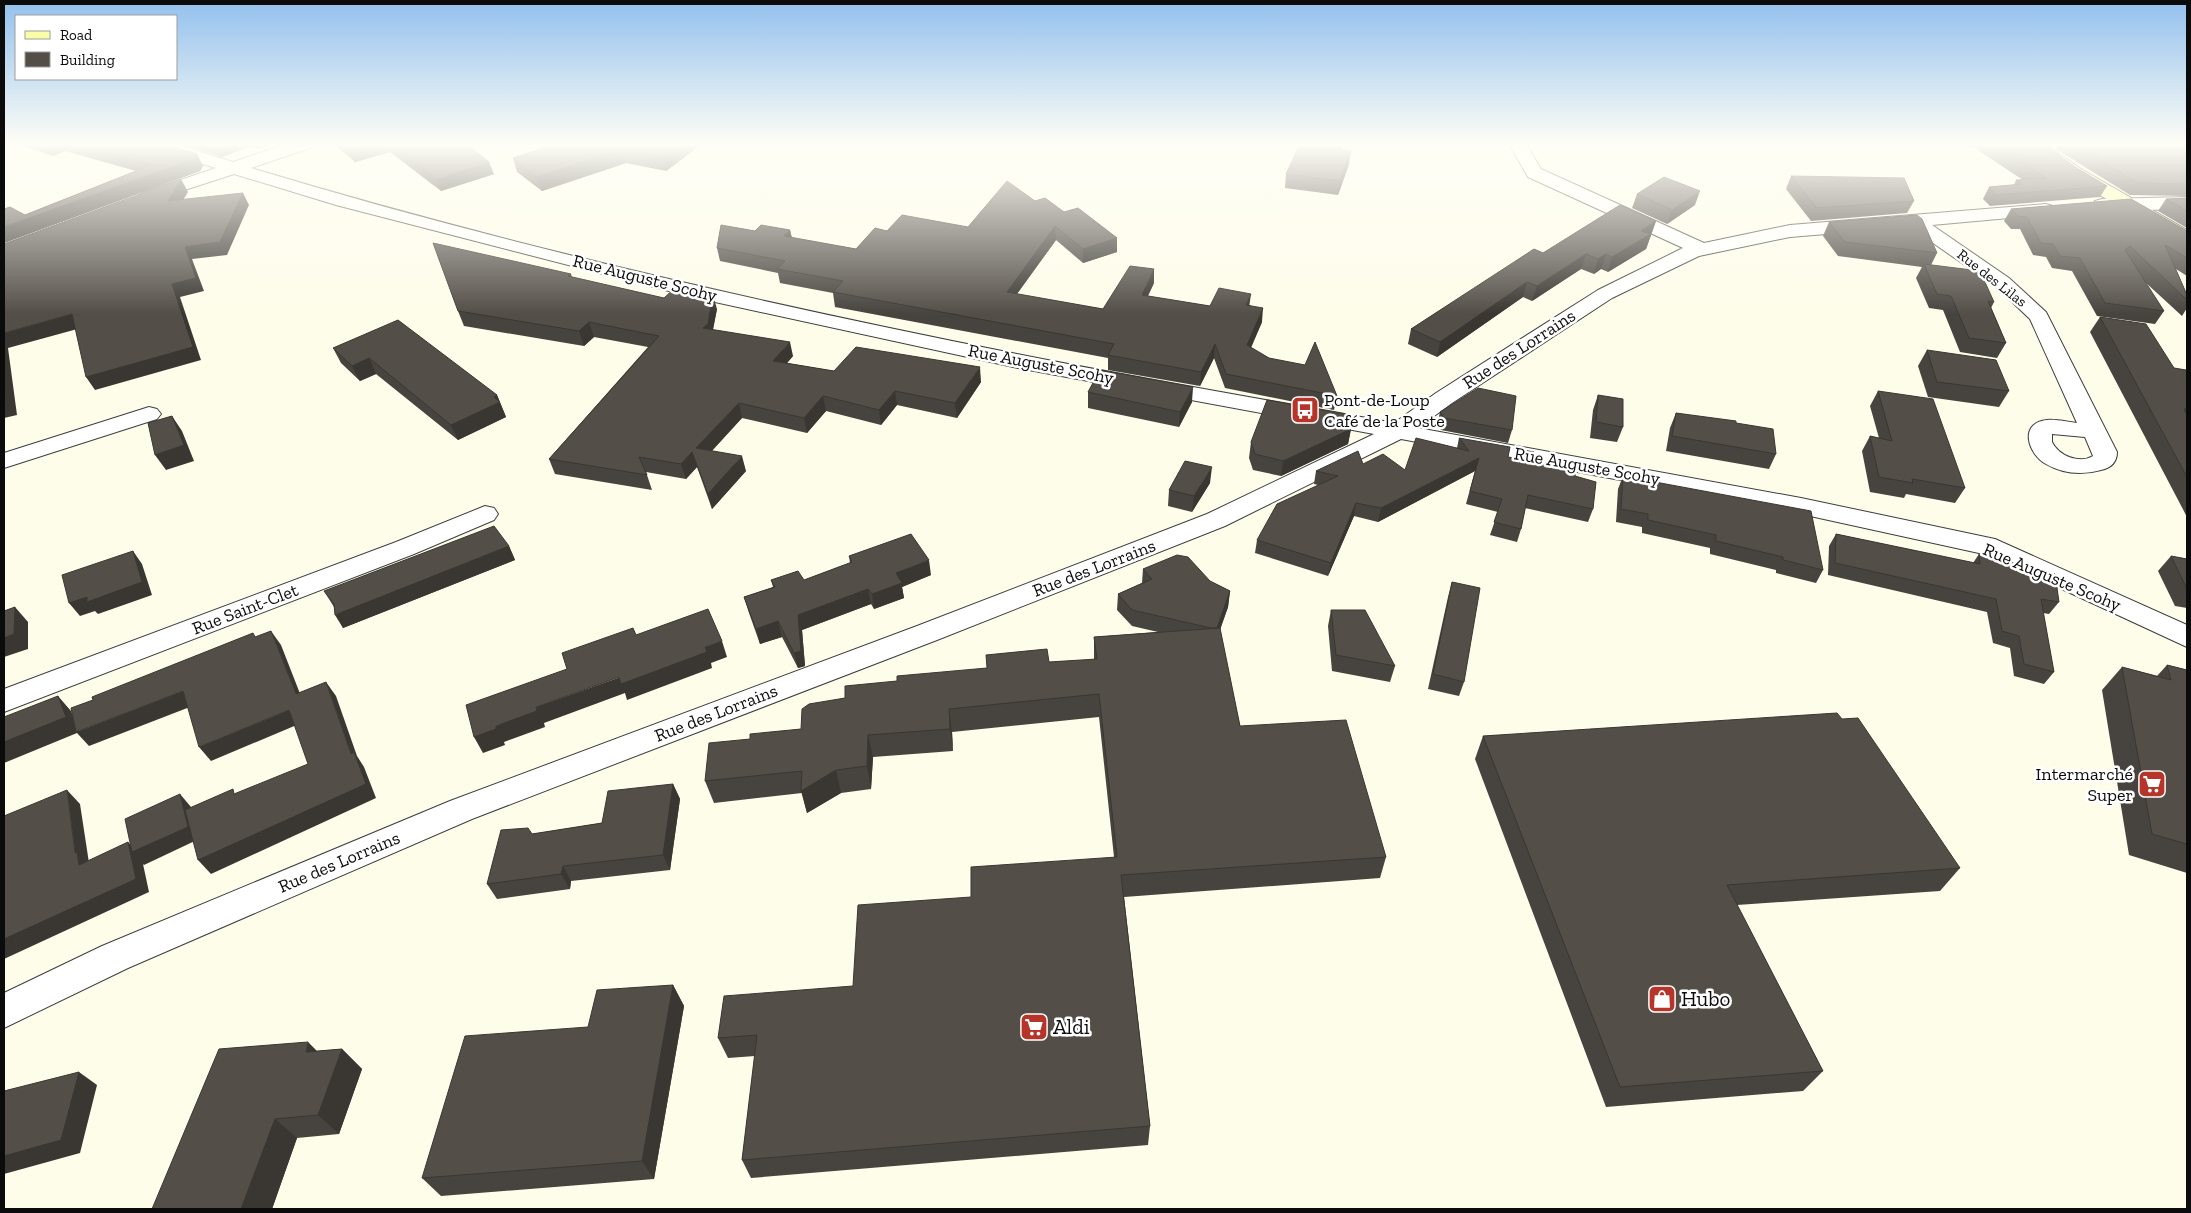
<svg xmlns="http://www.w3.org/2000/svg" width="2191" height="1213" viewBox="0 0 2191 1213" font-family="'Zilla Slab',serif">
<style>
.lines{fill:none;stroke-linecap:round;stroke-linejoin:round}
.street-casing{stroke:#3e3e3e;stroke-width:2}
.secondary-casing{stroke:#2d2d2d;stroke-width:2}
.street{fill:#fff;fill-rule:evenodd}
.secondary{fill:#fbfca7;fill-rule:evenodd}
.wall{fill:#47433e}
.shaded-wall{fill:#3a3732}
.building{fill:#534e48;stroke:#3a3732}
.labels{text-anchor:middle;stroke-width:5;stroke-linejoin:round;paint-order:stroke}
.far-street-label{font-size:15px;fill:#0b0b0b;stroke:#fff}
.street-label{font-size:18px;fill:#0b0b0b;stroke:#fff}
.poi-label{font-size:18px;fill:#0b0b0b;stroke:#fff;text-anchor:start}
.near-poi-label{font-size:21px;fill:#0b0b0b;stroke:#fff;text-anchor:start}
</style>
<rect width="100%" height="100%" fill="#fefdea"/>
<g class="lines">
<defs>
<g id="street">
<path d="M147,144H174L233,162L286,144H312L310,148L251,168C503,244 760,303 1017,354C1142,379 1268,400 1394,423L1436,393L1598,290L1683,248L1528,177L1509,144H1526L1541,169L1704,243L1790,225L2046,204L2053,206L2055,210L2053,214L1932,225L2009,278L2046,312L2117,452C2117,462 2111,468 2101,470C2083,475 2063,474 2046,464C2028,454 2018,423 2047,420C2056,419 2068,422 2077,423L2030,319L1995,286L1910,227L1790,237L1699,256L1612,298L1452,403L1418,428L1801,498L1995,539L2187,625V647L1988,555L1801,514L1401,439L1225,526L937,640L472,819L128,968L4,1028V993L102,946L450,801L917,626L1207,514L1374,434L1018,368L692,297L336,205L234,174L148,202L142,201L139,197L142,193L216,168L149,148ZM2052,434L2085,437L2093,456C2079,464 2059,456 2052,442Z"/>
<polygon points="2187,197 2187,209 2102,211 2095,209 2093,205 2095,201 2102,199"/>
<polygon points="149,407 157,409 161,414 157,419 4,468 4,453"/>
<polygon points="485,506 494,508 498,514 494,520 414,554 4,712 4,689 396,542"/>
</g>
<polygon id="secondary" points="2025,144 2045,144 2081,169 2187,230 2187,244 2180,242 2069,177"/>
</defs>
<!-- street casing -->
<use href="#street" class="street-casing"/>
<!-- secondary casing -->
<use href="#secondary" class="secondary-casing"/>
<!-- street -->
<use href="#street" class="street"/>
<!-- secondary -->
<use href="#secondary" class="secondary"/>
</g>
<!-- wall -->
<g class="wall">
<polygon points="17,144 164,144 203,166 200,171 4,243 4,209 25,215 136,171 65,151 53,156"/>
<polygon points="181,144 271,144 259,149 251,146 222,157"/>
<polygon points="334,144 466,144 494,174 441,191 390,152 355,162"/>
<polygon points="556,144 702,144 666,171 626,163 542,191 517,172 513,158"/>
<polygon points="1951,144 2044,144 2075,167 2107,186 2100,197 1990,206 1983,199 1989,187 2014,185 2016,180 2023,180 1976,149 1976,148"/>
<polygon points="2059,144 2187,144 2187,196 2130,195 2056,149"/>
<polygon points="1341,149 1349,164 1338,195 1285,188 1286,174"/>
<polygon points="1791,176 1914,201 1907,213 1811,221 1786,189"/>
<polygon points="1637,194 1695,205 1667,224 1632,208"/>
<polygon points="2187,198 2187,228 2158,211 2166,199"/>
<polygon points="1035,201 1064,212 1117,238 1117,252 1083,263 1056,240 1017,294 1103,309 1154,283 1148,296 1210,306 1250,305 1262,322 1251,348 1337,396 1334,410 1225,388 1214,358 1200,386 1108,370 1108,358 835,307 833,293 780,283 778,273 720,261 717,248 790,230 792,238 856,249 887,231 968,227"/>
<polygon points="2011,209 2187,231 2187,276 2176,269 2187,295 2187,308 2182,316 2145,282 2164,311 2155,324 2097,316 2072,271 2052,268 2046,257 2033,255 2020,229 2011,229 2004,221"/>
<polygon points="1656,221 1646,249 1608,272 1601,269 1594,274 1581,269 1532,301 1523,297 1437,357 1408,344 1411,329 1543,253"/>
<polygon points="1829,222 1937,253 1931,265 1994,302 1991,308 2006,343 1997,358 1960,352 1943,310 1929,308 1916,278 1922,267 1838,256 1823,236"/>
<polygon points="571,274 572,277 664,298 717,309 713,330 793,356 787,363 834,371 981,382 957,418 897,405 881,425 826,411 807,433 742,418 712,451 746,471 712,509 697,467 686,479 646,472 652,490 555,474 549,459 648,347 594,337 584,346 464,326 458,311"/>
<polygon points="2100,317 2174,368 2187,373 2187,517 2090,332"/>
<polygon points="333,348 497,395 506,417 458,440 376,374 360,381 341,363"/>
<polygon points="1927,350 2009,391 1999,407 1928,397 1918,366"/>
<polygon points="1878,391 1965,488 1955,503 1906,494 1904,498 1870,492 1862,451 1870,436 1879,438 1870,406"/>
<polygon points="1088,392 1192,402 1179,427 1088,408"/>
<polygon points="1598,395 1623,427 1617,442 1590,438 1593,410"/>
<polygon points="1440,412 1512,430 1508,443 1441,430 1437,425"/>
<polygon points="1676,413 1736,423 1776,454 1769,469 1666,451 1670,428"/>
<polygon points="1351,429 1348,444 1281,476 1253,470 1249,458 1251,442"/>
<polygon points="1459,438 1508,457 1533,462 1575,476 1593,509 1588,522 1525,508 1521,529 1517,542 1490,535 1498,512 1466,504 1475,471 1378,522 1354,516 1328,576 1255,553 1257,540 1318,485 1314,484 1316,471 1405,470 1457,448"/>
<polygon points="1623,476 1823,570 1816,583 1776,573 1776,570 1710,554 1710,548 1642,533 1642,527 1616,522 1618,489"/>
<polygon points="1210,483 1192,512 1168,506 1169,490"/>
<polygon points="1836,534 1973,563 1979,554 2059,602 2049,614 2043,613 2054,672 2044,684 2014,676 2010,648 1993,643 1987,612 1828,575 1829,546"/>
<polygon points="509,546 515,560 343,628 334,607 324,591"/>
<polygon points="849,556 931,575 902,587 904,598 874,609 871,604 802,630 805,666 798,668 782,637 760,644 749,613 744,597 773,587 771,580 804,580 850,563"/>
<polygon points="2171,556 2187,559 2187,608 2175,606 2158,571"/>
<polygon points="1143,569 1210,581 1230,591 1228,607 1220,630 1240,726 1386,857 1380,878 1124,897 1150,1126 1148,1145 751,1178 742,1160 755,1056 728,1058 718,1038 853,986 971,897 1114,857 1099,717 952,732 953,751 873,757 871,789 841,793 807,813 802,793 714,803 705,781 750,739 801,729 845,698 897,681 1049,662 1094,660 1094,637 1158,632 1132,626 1117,610 1118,594 1142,583"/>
<polygon points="1452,582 1464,682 1459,696 1428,689 1448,597"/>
<polygon points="1331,610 1395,666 1390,682 1332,671 1328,626"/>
<polygon points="2167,665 2187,670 2187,873 2129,855 2102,690 2122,667 2157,676"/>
<polygon points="1842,719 1960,868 1940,891 1737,905 1823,1071 1803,1091 1606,1107 1475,759 1483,736"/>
<polygon points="673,784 680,799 670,870 571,881 570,889 497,899 487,884 532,834 602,823"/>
<polygon points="673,985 684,1006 654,1179 441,1196 422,1178 588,1027"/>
<polygon points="342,1049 362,1069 339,1134 297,1138 272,1209 152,1209 317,1051"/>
</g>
<!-- shaded-wall -->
<g class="shaded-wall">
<polygon points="45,144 61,144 65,151 53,156"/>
<polygon points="218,144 249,144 251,146 222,157 216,145"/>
<polygon points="257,144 271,144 259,149"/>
<polygon points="369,144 387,144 390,152 355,162 349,150"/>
<polygon points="680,144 702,144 666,171 663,157"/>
<polygon points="622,149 626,163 542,191 537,177"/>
<polygon points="1351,151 1349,164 1338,195 1340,181"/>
<polygon points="197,154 203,166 200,171 4,243 4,227"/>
<polygon points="489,162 494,174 441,191 437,179"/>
<polygon points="181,179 188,192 175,213 168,201"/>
<polygon points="1700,191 1695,205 1667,224 1672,210"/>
<polygon points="243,193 249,205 227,255 192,259 204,291 180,297 201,360 95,390 86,377 185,247"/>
<polygon points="1656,221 1646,249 1608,272 1612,257 1641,231"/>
<polygon points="1055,226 1056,240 1008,306 1007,292"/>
<polygon points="790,230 793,244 784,236"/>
<polygon points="1117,238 1117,252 1083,263 1083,249"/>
<polygon points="1586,254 1581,269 1532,301 1537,286"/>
<polygon points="1606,254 1601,269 1594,274 1598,259"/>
<polygon points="1154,269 1154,283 1141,309 1142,295"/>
<polygon points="1527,282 1523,297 1437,357 1440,342"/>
<polygon points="1251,294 1249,308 1246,305"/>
<polygon points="713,295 717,309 711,338 703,328"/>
<polygon points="1263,308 1262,322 1245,360 1247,345"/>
<polygon points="72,314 81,328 8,348 17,415 4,418 4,333"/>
<polygon points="589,322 594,337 584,346 579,331"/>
<polygon points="790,342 793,356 776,376 773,361"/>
<polygon points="1215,344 1214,358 1200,386 1201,372"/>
<polygon points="369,358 376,374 360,381 352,366"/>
<polygon points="980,367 981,382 957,418 955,403"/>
<polygon points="1193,387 1192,402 1179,427 1180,412"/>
<polygon points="895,391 897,405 881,425 879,410"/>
<polygon points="497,395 506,417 458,440 451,425"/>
<polygon points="823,396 826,411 807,433 804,418"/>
<polygon points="739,403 742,418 700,463 696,448"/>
<polygon points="172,416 182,431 194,461 166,470 155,455"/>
<polygon points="1351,429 1348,444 1281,476 1283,461"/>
<polygon points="692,452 697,467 686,479 681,464"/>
<polygon points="742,456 746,471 712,509 708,494"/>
<polygon points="1479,458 1475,471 1378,522 1381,508"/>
<polygon points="1212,467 1210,483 1192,512 1194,496"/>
<polygon points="1356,503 1354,516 1328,576 1331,563"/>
<polygon points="509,546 515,560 343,628 335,615"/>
<polygon points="133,551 142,564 152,595 98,614 95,611 80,616 69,603"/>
<polygon points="929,560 931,575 902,587 904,598 874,609 872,594 896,573"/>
<polygon points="868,589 871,604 802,630 805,666 798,668 794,653 798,615"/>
<polygon points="1230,591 1228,607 1214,646 1216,630"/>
<polygon points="15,607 28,622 28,649 4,657 4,638"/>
<polygon points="778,621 782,637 760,644 756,629"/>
<polygon points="271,631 281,645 306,709 296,694"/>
<polygon points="722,641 727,657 711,663 712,668 627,700 625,693 544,723 545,727 504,742 505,745 483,753 474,737 536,707"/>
<polygon points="326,682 336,696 357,756 364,767 376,798 211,874 198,860 351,754"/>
<polygon points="183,691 195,705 89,746 77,733 4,763 4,742 58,696 71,711 79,731"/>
<polygon points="949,709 952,732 953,751 950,729"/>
<polygon points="289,710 299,724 211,761 199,747"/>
<polygon points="868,735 873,757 871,789 867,766"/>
<polygon points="836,770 841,793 807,813 801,791"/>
<polygon points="673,784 680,799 670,870 663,855"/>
<polygon points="67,790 80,804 89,863 79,865 75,853"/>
<polygon points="180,794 191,807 199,839 144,865 143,864 149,892 4,959 4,939 128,842 136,850"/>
<polygon points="563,866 571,881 570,889 561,874"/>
<polygon points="673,985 684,1006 654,1179 642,1161"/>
<polygon points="308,1042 329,1063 306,1052"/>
<polygon points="342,1049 362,1069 339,1134 318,1115"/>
<polygon points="79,1072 97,1085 80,1153 4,1174 4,1156"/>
<polygon points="275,1119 297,1138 272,1209 241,1209"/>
</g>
<!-- building -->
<g class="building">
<polygon points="76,144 164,144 197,154 194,159 4,227 4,209 10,207 25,215 151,165"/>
<polygon points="343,144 369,144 349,150"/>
<polygon points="391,144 466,144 489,162 437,179"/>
<polygon points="556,144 680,144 663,157 622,149 537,177 513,158"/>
<polygon points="1300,144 1309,145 1310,144 1324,144 1342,147 1341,149 1351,151 1340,181 1286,174"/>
<polygon points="1993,144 2044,144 2075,167 2107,186 1997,195 1989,187 2022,184 2016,180 2046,178"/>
<polygon points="2074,144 2187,144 2187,184 2138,183"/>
<polygon points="1791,176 1904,178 1914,201 1817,208"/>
<polygon points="1664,177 1700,191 1672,210 1637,194"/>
<polygon points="181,179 168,201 243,193 220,242 185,247 196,278 172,284 193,347 86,377 72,314 4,333 4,244"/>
<polygon points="1007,181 1035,201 1045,198 1064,212 1078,208 1117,238 1083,249 1055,226 1007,292 1103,309 1130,266 1154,269 1142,295 1210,306 1219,288 1251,294 1246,305 1263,308 1247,345 1269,358 1305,365 1315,342 1337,396 1226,374 1215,344 1201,372 1108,355 1114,344 833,292 843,281 777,269 785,261 717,248 721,225 755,231 761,225 790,230 784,236 856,249 875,228 887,231 902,215 968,227"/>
<polygon points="2187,198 2187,211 2166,199"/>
<polygon points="2131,199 2187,231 2187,258 2165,245 2187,295 2187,300 2130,246 2125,250 2164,311 2105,303 2080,258 2060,256 2053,244 2041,243 2027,217 2018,216 2011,209"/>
<polygon points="1620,205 1656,221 1641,231 1651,234 1612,257 1606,254 1598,259 1586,254 1537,286 1527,282 1440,342 1411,329 1534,249 1543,253"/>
<polygon points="1917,215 1922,219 1937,253 1845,242 1829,222"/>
<polygon points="433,243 571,274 568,276 664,298 676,287 713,295 708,324 703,328 790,342 773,361 834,371 856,347 980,367 955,403 895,391 879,410 823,396 804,418 739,403 696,448 742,456 708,494 692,452 681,464 639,457 647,475 549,459 659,336 589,322 579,331 458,311"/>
<polygon points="1924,264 1980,271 1994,302 1988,301 2006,343 1969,338 1951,296 1937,294"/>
<polygon points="2100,317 2146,324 2174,368 2186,370 2187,373 2187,409 2184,409 2187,415 2187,477"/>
<polygon points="398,320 497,395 494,397 500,402 451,425 369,358 352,366 333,348"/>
<polygon points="1927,350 1996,360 2009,391 1937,382"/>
<polygon points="1100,370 1193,387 1180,412 1088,392"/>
<polygon points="4,382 6,401 4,402"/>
<polygon points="1478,388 1516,396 1512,430 1444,418 1440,412"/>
<polygon points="1878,391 1933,399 1965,488 1912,479 1913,483 1879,477 1870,436 1892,441"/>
<polygon points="1598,395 1623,399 1623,427 1596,422"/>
<polygon points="1267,400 1345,414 1351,429 1283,461 1255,454 1251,442"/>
<polygon points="1676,413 1736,421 1736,423 1773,429 1776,454 1672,436"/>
<polygon points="172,416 184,445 155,455 148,423"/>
<polygon points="1416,438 1469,451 1459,438 1510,447 1508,457 1514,458 1517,449 1534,452 1533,462 1575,471 1575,476 1596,482 1593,509 1528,495 1521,529 1494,522 1502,499 1470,491 1479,458 1381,508 1356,503 1331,563 1257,540 1277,504 1338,476 1316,471 1358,451 1363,464 1383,454 1405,470"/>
<polygon points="1185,461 1212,467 1194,496 1169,490"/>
<polygon points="1623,476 1811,511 1823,570 1783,560 1783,557 1716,541 1716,535 1648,520 1648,514 1621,509"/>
<polygon points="494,526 509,546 335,615 334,604 324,591"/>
<polygon points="911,534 929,560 896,573 902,583 872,594 868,589 798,615 801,651 794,653 778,621 756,629 744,597 775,587 771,580 798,571 804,580 852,562 849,556"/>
<polygon points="1836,534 1980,564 1979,554 2055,574 2059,602 2041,599 2054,672 2024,664 2019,636 2002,631 1996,599 1835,563"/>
<polygon points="133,551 142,582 87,602 87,597 69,603 62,575"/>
<polygon points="1177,555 1188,557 1210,581 1230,591 1217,628 1211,628 1132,610 1118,594 1152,579 1143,569"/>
<polygon points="2171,556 2187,559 2187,589"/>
<polygon points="1452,582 1480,588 1464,682 1433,674"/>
<polygon points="15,607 14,634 4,638 4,611"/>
<polygon points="708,609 722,641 705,647 707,652 621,684 619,677 536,707 537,711 496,726 496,729 474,737 466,705 567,669 562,653 633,628 636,635"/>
<polygon points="1331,610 1365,610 1395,666 1336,655"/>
<polygon points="1220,628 1240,726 1346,720 1386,857 1121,875 1150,1126 742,1160 757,1035 718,1038 724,996 853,986 858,905 971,897 971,867 1117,857 1099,694 949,709 950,729 868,735 867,766 836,770 801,791 802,771 705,781 709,743 750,739 750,734 801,729 802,709 809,704 845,698 845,686 897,681 897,676 987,668 986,655 1047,649 1049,662 1097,659 1094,637"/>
<polygon points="271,631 296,694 326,682 351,754 354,752 366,784 198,860 185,810 233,789 234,794 308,764 289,710 199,747 183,691 76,732 71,708 93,700 92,697 253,633 255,637"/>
<polygon points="2167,665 2187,670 2187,844 2152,834 2122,667 2171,680"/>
<polygon points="58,696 66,717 4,742 4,717"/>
<polygon points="1837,713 1842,719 1858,718 1960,868 1727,885 1823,1071 1620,1087 1483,736"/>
<polygon points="673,784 663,855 563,866 561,874 487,884 501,830 528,828 532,834 602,823 608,791"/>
<polygon points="67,790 75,853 77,852 79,865 128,842 136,879 4,939 4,816"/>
<polygon points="180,794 188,827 132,852 125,819"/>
<polygon points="673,985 642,1161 422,1178 465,1036 588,1027 597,990"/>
<polygon points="308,1042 306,1052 342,1049 318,1115 275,1119 241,1209 152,1209 219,1049"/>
<polygon points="79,1072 61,1140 4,1156 4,1091"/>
</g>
<!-- sky -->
<linearGradient id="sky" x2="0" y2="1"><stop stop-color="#92c0ed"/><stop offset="0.46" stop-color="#fffef6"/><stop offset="1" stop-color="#fffef6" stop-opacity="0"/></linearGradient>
<rect width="2191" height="314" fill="url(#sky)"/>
<!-- icons -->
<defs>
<symbol id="bus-square" viewBox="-11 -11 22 22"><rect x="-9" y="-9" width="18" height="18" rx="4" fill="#b63429" stroke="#fff"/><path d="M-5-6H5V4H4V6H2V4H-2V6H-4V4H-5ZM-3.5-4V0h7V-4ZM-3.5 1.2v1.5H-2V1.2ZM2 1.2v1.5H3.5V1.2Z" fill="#fff"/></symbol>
<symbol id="supermarket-square" viewBox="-11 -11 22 22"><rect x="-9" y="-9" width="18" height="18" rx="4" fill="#b63429" stroke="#fff"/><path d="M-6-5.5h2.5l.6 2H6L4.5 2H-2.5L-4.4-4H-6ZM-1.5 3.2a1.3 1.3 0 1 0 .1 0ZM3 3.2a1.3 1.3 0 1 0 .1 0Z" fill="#fff"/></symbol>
<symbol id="shop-square" viewBox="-11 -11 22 22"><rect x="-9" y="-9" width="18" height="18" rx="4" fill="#b63429" stroke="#fff"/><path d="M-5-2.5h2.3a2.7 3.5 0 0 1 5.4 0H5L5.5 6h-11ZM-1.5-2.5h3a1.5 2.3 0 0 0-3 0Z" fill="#fff"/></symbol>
</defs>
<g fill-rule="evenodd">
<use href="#bus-square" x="1289" y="394" width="32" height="32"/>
<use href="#supermarket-square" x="2136" y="768" width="32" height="32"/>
<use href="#shop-square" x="1646" y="983" width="32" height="32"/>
<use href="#supermarket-square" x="1018" y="1011" width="32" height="32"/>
</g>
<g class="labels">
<!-- far-street labels -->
<g class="far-street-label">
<text transform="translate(1992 278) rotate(38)" y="5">Rue des Lilas</text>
</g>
<!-- street labels -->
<g class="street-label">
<text transform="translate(645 278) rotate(14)" y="6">Rue Auguste Scohy</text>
<text transform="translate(1519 349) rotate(-33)" y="6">Rue des Lorrains</text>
<text transform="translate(1041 364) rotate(11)" y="6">Rue Auguste Scohy</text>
<text transform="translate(1587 466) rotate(10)" y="6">Rue Auguste Scohy</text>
<text transform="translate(1094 568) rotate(-21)" y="6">Rue des Lorrains</text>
<text transform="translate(2052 577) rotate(23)" y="6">Rue Auguste Scohy</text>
<text transform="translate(245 609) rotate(-21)" y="6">Rue Saint-Clet</text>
<text transform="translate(716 713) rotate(-21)" y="6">Rue des Lorrains</text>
<text transform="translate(339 862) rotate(-23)" y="6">Rue des Lorrains</text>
</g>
<!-- poi labels -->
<g class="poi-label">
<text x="1324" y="406">Pont-de-Loup<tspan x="1324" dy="21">Café de la Poste</tspan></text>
<text x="2133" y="780" text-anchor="end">Intermarché<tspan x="2133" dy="21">Super</tspan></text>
</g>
<!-- near-poi labels -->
<g class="near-poi-label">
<text x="1681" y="1006">Hubo</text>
<text x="1053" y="1034">Aldi</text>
</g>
</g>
<!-- border -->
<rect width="2191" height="1213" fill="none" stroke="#0b0b0b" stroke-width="10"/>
<!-- legend -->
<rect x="15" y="15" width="162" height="65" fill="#ffffff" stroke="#9d9d9d"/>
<rect x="25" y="31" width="25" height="8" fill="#fbfca7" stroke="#9d9d9d"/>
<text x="60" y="40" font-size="15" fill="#0b0b0b">Road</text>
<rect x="25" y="52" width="25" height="15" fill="#534e48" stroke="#9d9d9d"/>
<text x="60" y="65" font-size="15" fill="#0b0b0b">Building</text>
</svg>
